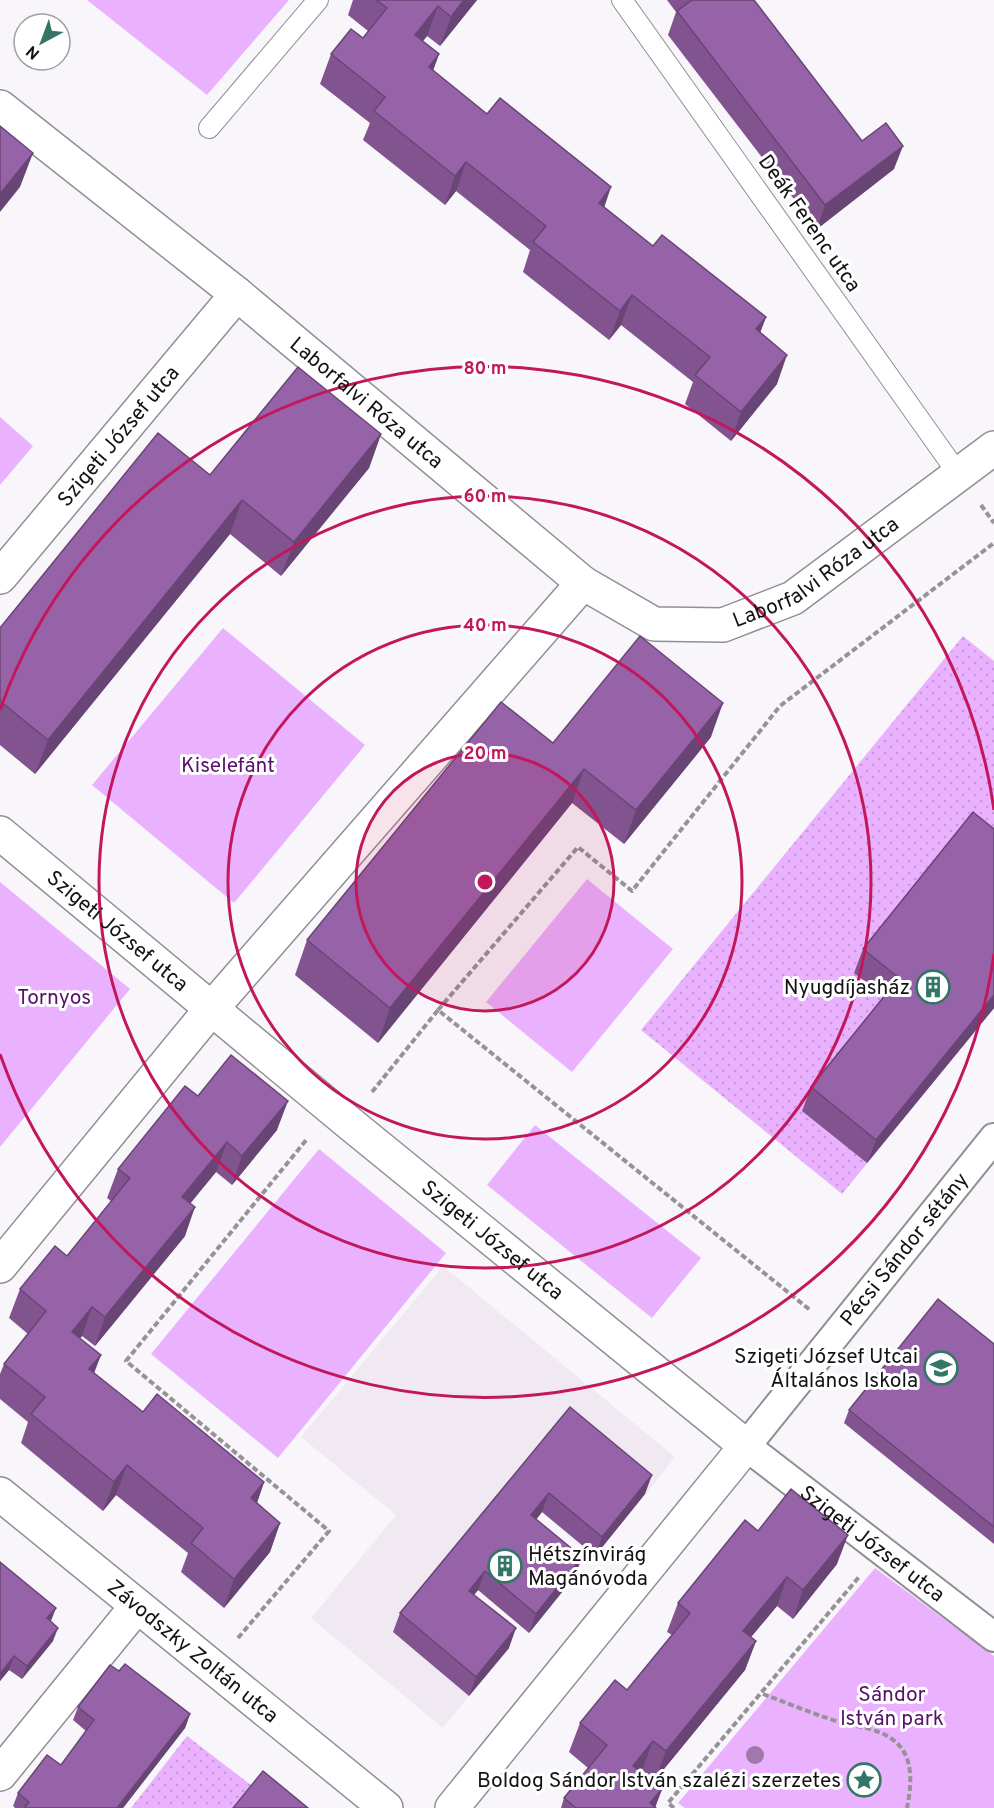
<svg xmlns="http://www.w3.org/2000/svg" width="994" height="1808" viewBox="0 0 994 1808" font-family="Overpass,sans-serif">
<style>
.built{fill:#f0e9f2}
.grass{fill:url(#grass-dots)}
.park{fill:#eab2fe}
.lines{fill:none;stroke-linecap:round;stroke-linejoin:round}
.service-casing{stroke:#928f93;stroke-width:22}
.pedestrian-casing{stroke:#928f93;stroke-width:32}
.minor-casing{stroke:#928f93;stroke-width:36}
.path{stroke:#959396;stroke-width:4;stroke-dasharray:6 3;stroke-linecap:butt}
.service{stroke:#fff;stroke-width:20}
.pedestrian{stroke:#fff;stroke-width:28}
.minor{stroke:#fff;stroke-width:33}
.tree{fill:#9f79ab}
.wall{fill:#815490}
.shaded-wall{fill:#694576}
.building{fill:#9662a8;stroke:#694576;stroke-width:1.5}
.ring{fill:none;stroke:#c2185b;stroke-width:3}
.labels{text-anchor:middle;stroke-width:6;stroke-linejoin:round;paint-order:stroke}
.street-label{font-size:21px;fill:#141314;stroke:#fff}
.park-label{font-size:21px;fill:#57126b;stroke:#fff}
.poi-label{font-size:21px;fill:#141314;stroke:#fff;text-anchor:end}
.centre{fill:#c2185b;stroke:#fff;stroke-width:3}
.ring-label{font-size:18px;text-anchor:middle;font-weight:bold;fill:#c2185b;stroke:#fff;stroke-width:6;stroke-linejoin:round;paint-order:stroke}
</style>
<defs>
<pattern id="grass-dots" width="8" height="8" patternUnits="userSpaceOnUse" patternTransform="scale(1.5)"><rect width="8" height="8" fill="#eab2fe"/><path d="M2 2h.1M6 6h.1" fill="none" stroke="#c898d9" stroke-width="1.8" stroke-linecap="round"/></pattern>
</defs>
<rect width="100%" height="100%" fill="#f8f6fa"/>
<!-- built -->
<polygon class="built" points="443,1266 675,1457 646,1494 563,1426 393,1632 469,1696 443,1728 311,1618 396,1515 301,1437"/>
<!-- grass -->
<g class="grass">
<polygon points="963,636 994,661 994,1008 842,1194 641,1030"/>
<polygon points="187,1736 251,1785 232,1808 131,1808"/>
</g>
<!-- park -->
<g class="park">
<polygon points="87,0 289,0 207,95"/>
<polygon points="0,417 33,446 0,485"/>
<polygon points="223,628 365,745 234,903 92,785"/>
<polygon points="587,879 673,949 572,1072 486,1002"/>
<polygon points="0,882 130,989 0,1147"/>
<polygon points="535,1125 701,1258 652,1318 487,1185"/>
<polygon points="319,1149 446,1253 278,1458 151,1354"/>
<polygon points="875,1568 994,1656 994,1808 685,1808 678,1803"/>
</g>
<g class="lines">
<defs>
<g id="service">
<polyline points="622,0 959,475"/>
<polyline points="209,128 318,0"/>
</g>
<g id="pedestrian">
<path id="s1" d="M994,1138L746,1446L994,1637"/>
</g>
<g id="minor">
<path id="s2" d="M0,107L237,294L583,583L654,624L723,625L793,598L994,448"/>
<path id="s3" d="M0,577L237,294"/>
<path id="s4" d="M0,833L348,1122L746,1446L452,1808"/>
<polyline points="0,1266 212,1008 583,583"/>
<path id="s5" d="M0,1494L386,1808"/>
<polyline points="0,1774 137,1606"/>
</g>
</defs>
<!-- service casing -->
<use href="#service" class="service-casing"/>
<!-- pedestrian casing -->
<use href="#pedestrian" class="pedestrian-casing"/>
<!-- minor casing -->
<use href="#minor" class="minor-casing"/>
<!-- path -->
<g class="path">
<polyline points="981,505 994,523"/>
<polyline points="438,1010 578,847 632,891 780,706 994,543"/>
<polyline points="372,1092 438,1010 810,1310"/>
<polyline points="238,1638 329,1531 126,1361 307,1139"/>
<path d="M763,1694C790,1704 818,1716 846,1724C855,1726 864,1727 873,1730C913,1742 914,1773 907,1808"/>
<polyline points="674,1808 668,1803 859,1577"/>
</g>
<!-- service -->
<use href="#service" class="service"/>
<!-- pedestrian -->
<use href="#pedestrian" class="pedestrian"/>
<!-- minor -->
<use href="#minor" class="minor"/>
</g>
<!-- trees -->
<circle class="tree" cx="755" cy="1755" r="9"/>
<!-- wall -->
<g class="wall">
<polygon points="353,0 477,0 440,46 427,36 423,41 439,54 433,71 653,246 766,317 760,333 777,384 731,441 685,404 693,382 621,325 609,340 523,272 530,250 456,191 445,205 363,140 370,123 320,84 331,54 363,38 368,31 348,15"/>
<polygon points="667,0 754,0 862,141 894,169 817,229 668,35 676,12"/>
<polygon points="381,434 369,468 281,576 230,534 35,774 0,745 0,628 210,475"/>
<polygon points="711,737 624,844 572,803 378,1043 295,975 307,940 553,743"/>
<polygon points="994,829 994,1008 867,1163 802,1111 811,1087 884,996 854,973 863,949"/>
<polygon points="198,1096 277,1130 232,1185 216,1172 190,1203 185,1236 95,1346 82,1336 80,1338 94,1373 143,1412 264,1482 257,1503 280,1523 270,1552 224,1608 181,1572 188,1553 116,1495 103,1511 21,1443 28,1422 0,1399 0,1374 4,1364 28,1334 9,1318 20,1289 67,1256 111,1201 107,1198 118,1169"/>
<polygon points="994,1344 994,1544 844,1423 849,1410"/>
<polygon points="570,1407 645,1494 595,1556 542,1512 536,1520 582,1557 575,1576 529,1633 478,1590 474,1595 509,1648 469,1696 393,1632 400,1613"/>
<polygon points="758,1531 837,1564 793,1619 777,1606 751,1637 756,1641 745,1670 655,1780 642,1770 641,1772 662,1789 655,1807 656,1808 561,1808 564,1798 588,1768 569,1752 580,1723 627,1690 672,1635 667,1632 678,1603"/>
<polygon points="0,1562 53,1641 22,1679 9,1670 0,1681"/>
<polygon points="119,1671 190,1714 185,1728 123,1808 15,1808 13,1806 18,1793 61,1765 86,1731 73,1720 78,1707"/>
</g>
<!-- shaded-wall -->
<g class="shaded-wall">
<polygon points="464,0 477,0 440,46 451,17"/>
<polygon points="438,6 427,36 404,64 415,35"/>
<polygon points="439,54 428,83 429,67"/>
<polygon points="903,146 894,169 817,229 825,205"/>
<polygon points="33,153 20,187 0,212 0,194"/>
<polygon points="466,162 456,191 445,205 455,176"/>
<polygon points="611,187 601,217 599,203"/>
<polygon points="632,295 621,325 609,340 620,311"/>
<polygon points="766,317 755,346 756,329"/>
<polygon points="787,355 777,384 731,441 741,412"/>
<polygon points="381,434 369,468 281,576 294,542"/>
<polygon points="242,500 230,534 35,774 48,740"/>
<polygon points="723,703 711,737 624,844 636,810"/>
<polygon points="584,769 572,803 378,1043 390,1008"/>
<polygon points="994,995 994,1008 867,1163 876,1140"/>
<polygon points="288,1101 277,1130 232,1185 242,1156"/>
<polygon points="227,1142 216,1172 172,1226 182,1197"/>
<polygon points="195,1207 185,1236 95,1346 105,1317"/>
<polygon points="92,1307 82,1336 62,1361 72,1332"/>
<polygon points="101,1355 90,1384 89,1369"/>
<polygon points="127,1465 116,1495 103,1511 114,1482"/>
<polygon points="652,1475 645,1494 595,1556 602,1537"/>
<polygon points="264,1482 254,1511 251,1498"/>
<polygon points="549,1493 542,1512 524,1534 531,1515"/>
<polygon points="280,1523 270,1552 224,1608 234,1579"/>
<polygon points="848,1535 837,1564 793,1619 803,1590"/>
<polygon points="582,1557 575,1576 529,1633 536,1614"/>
<polygon points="485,1571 478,1590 462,1610 469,1591"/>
<polygon points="787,1577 777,1606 732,1660 743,1631"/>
<polygon points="56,1608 51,1621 47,1618"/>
<polygon points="58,1628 53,1641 22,1679 27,1666"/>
<polygon points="516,1628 509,1648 469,1696 476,1677"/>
<polygon points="756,1641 745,1670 655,1780 666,1751"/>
<polygon points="14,1656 9,1670 0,1681 0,1674"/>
<polygon points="190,1714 185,1728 123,1808 117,1808"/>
<polygon points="653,1741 642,1770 622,1795 633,1766"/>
<polygon points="662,1789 655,1808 650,1803"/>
</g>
<!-- building -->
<g class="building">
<polygon points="376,0 464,0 451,17 438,6 415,35 439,54 429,67 487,114 500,98 611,187 599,203 653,246 662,235 766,317 756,329 787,355 741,412 695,375 710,357 632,295 620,311 533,242 546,226 466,162 455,176 374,111 385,97 331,54 351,29 363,38 387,8"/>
<polygon points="692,0 754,0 862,141 886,123 903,146 825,205 677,11"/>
<polygon points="0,126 33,153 0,194"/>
<polygon points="298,367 381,434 294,542 242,500 48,740 0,701 0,628 158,433 210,475"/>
<polygon points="640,636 723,703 636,810 584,769 390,1008 307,940 501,702 553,743"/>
<polygon points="973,812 994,829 994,995 876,1140 811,1087 899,978 863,949"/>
<polygon points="231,1055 288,1101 242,1156 227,1142 182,1197 195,1207 105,1317 92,1307 72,1332 101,1355 89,1369 143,1412 157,1394 264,1482 251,1498 280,1523 234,1579 191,1543 203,1528 127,1465 114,1482 31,1414 45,1397 4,1364 46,1311 20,1289 55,1246 67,1256 130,1178 118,1169 185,1086 198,1096"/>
<polygon points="938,1299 994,1344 994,1527 849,1410"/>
<polygon points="570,1407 652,1475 602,1537 549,1493 531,1515 582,1557 536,1614 485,1571 469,1591 516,1628 476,1677 400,1613"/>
<polygon points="791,1489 848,1535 803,1590 787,1577 743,1631 756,1641 666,1751 653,1741 633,1766 662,1789 650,1803 656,1808 576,1808 564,1798 607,1745 580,1723 615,1680 627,1690 690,1613 678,1603 745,1520 758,1531"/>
<polygon points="0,1562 56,1608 47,1618 58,1628 27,1666 14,1656 0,1674"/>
<polygon points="125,1664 190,1714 117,1808 24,1808 29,1802 18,1793 47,1755 61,1765 94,1720 78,1707 110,1665 119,1671"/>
<polygon points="263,1771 308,1808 233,1808"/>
</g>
<!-- distance rings -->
<circle cx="485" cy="882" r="129" fill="#c2185b" fill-opacity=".12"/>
<g class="ring">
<circle cx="485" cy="882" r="129"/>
<circle cx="485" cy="882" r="257"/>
<circle cx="485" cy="882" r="386"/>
<path d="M994 954A514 514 0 0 1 0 1054M0 710A514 514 0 0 1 994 810"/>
</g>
<!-- icons -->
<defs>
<symbol id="building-ring" viewBox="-11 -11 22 22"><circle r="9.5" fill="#fff" stroke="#347666" stroke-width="1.5"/><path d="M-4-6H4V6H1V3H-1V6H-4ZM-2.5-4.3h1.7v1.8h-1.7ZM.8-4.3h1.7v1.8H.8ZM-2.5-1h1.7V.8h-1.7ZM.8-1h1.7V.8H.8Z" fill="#347666"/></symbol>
<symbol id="school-ring" viewBox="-11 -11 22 22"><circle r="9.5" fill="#fff" stroke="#347666" stroke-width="1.5"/><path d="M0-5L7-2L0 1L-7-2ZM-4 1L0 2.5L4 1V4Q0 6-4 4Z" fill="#347666"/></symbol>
<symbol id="sight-ring" viewBox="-11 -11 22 22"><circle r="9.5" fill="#fff" stroke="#347666" stroke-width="1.5"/><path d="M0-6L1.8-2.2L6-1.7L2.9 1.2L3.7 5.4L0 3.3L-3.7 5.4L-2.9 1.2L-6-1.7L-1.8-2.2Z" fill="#347666"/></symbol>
</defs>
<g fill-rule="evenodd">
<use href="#building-ring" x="914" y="968" width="38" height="38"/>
<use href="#school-ring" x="922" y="1349" width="38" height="38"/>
<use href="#building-ring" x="486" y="1547" width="38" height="38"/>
<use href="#sight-ring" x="845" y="1761" width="38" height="38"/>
</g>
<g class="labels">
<!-- street labels -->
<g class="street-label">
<text transform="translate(810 223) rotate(55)" y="7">Deák Ferenc utca</text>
<text dy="7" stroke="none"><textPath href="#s2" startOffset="471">Laborfalvi Róza utca</textPath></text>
<text dy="7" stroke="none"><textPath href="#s3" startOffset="184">Szigeti József utca</textPath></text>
<text dy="7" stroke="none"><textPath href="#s2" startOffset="1011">Laborfalvi Róza utca</textPath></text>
<text dy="7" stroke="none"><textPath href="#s4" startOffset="153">Szigeti József utca</textPath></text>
<text dy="7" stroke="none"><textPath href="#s4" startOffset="639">Szigeti József utca</textPath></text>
<text transform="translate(904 1249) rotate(-51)" y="7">Pécsi Sándor sétány</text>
<text dy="7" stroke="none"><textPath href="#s1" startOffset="555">Szigeti József utca</textPath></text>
<text dy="7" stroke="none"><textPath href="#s5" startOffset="249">Závodszky Zoltán utca</textPath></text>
</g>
<!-- park labels -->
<g class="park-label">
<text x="228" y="772">Kiselefánt</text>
<text x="54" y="1004">Tornyos</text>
<text x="892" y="1701">Sándor<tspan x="892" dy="24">István park</tspan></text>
</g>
<!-- poi labels -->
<g class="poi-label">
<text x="910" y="994">Nyugdíjasház</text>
<text x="918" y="1363">Szigeti József Utcai<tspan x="918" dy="24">Általános Iskola</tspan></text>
<text x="528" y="1561" text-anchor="start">Hétszínvirág<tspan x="528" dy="24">Magánóvoda</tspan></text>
<text x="841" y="1787">Boldog Sándor István szalézi szerzetes</text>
</g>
</g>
<circle cx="485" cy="882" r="9" class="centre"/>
<g class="ring-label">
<text x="485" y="374">80 m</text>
<text x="485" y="502">60 m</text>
<text x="485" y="631">40 m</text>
<text x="485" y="759">20 m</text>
</g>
<!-- north arrow -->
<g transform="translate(42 42) rotate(221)"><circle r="28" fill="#ffffff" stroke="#a1a1a1" stroke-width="1.5"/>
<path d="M0-4.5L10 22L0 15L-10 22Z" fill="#347666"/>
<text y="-9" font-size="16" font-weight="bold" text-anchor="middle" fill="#141314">N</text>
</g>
</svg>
